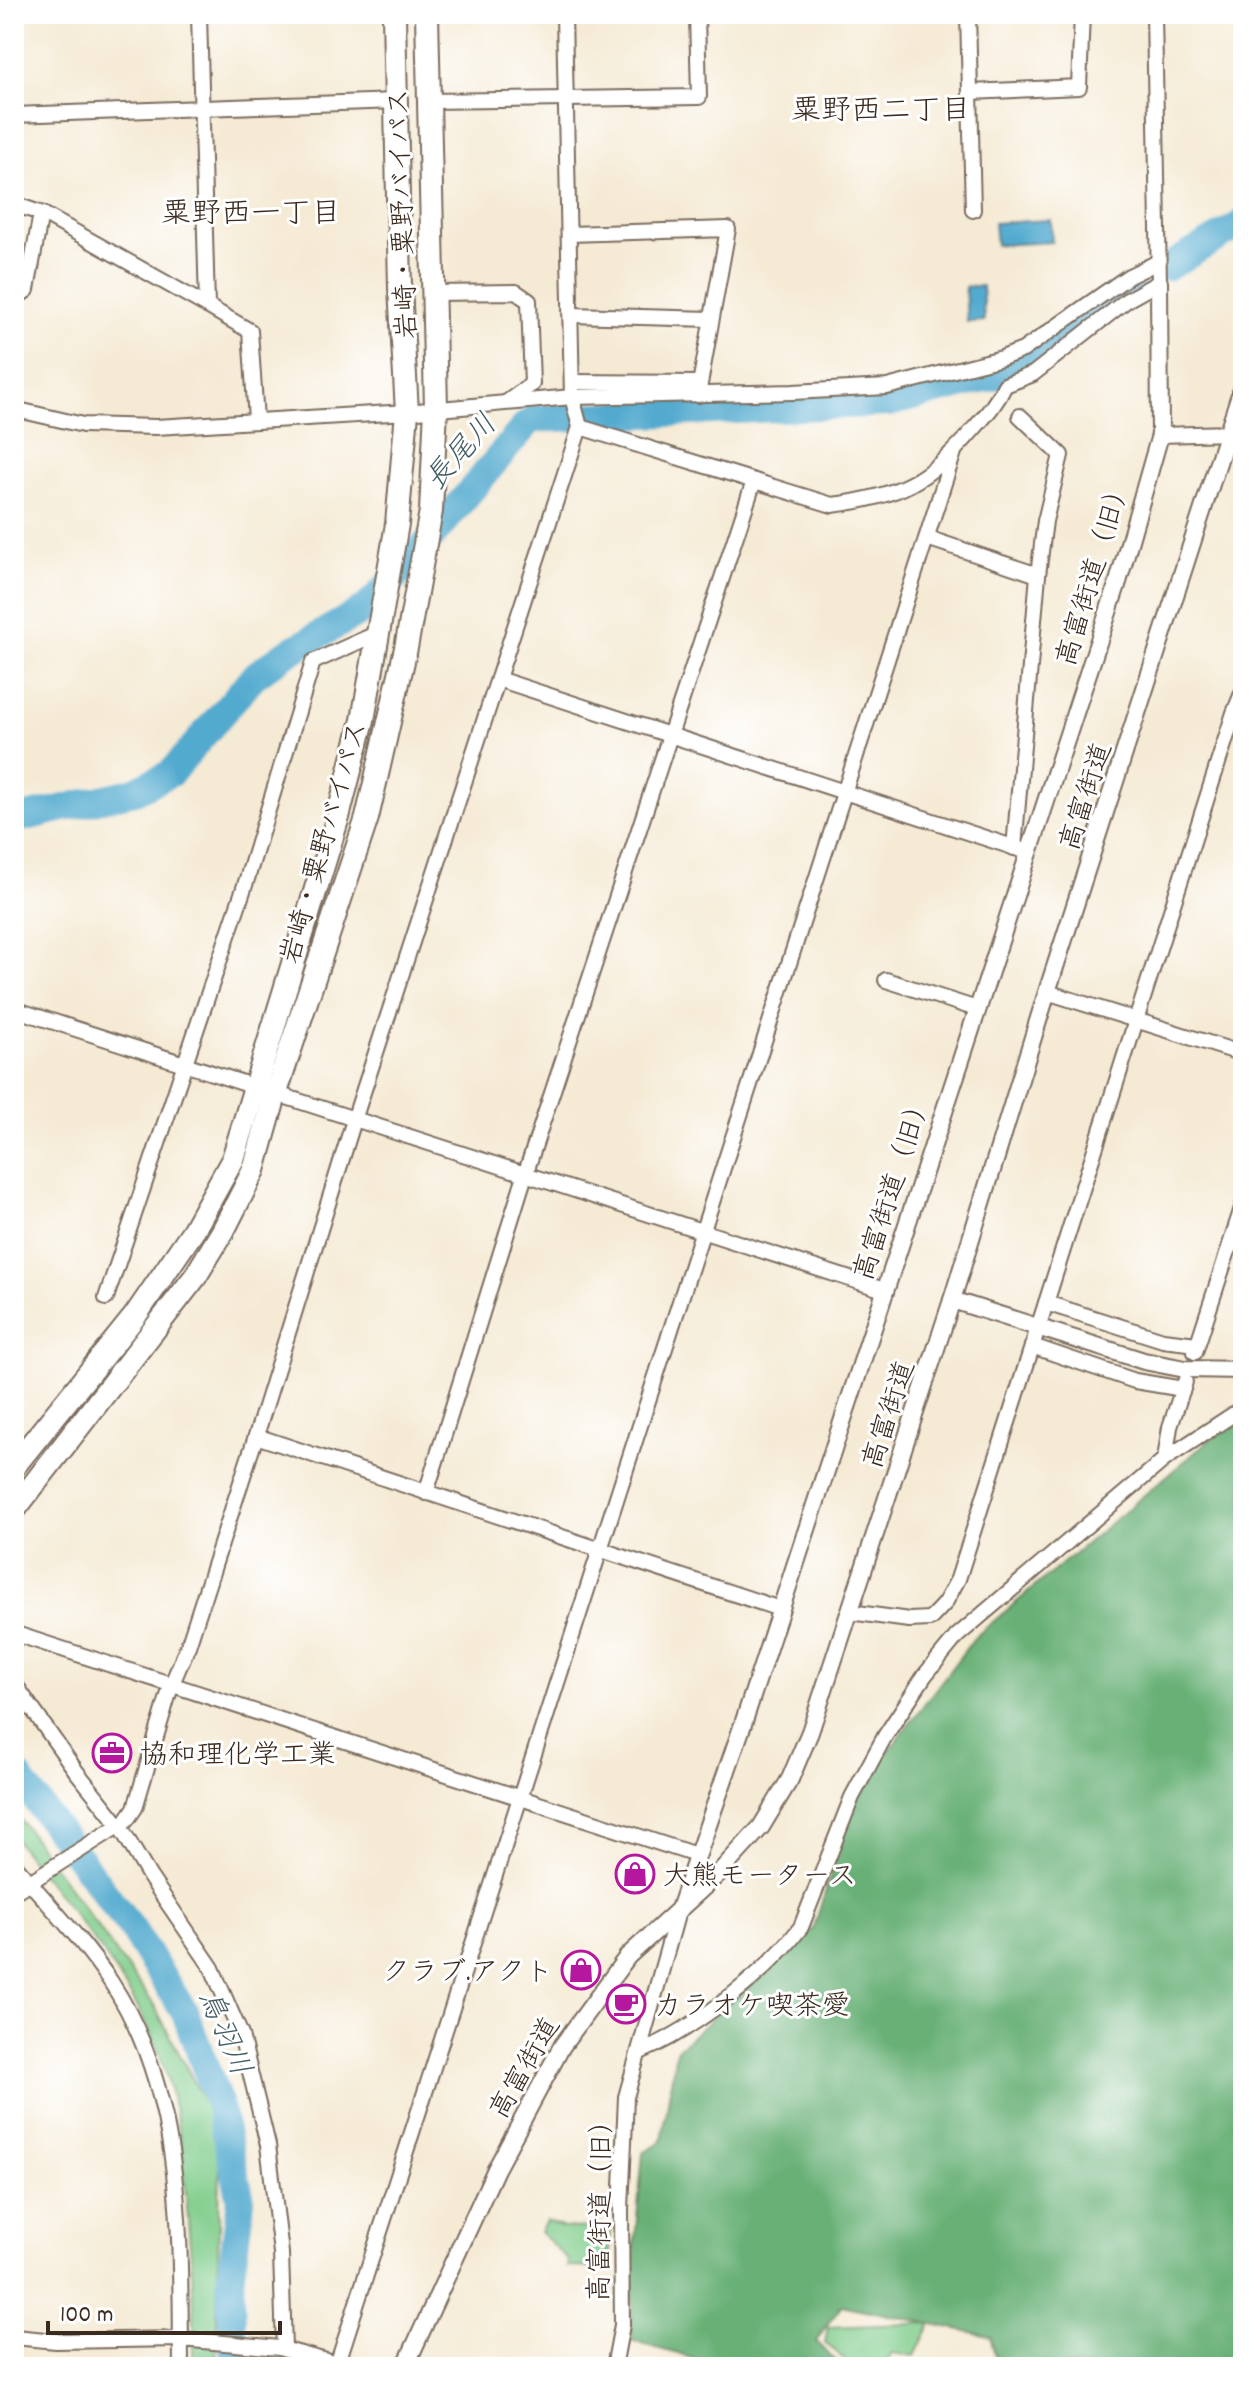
<svg xmlns="http://www.w3.org/2000/svg" width="1257" height="2381" viewBox="0 0 1257 2381" font-family="Dekko,'Klee One',sans-serif">
<style>
.green{fill:#7fcc8a;stroke:#5d7b54;stroke-width:2}
.forest{fill:#67b076;stroke:#516d4a;stroke-width:2}
.water{fill:#52aacf;stroke:#466a76;stroke-width:2}
.lines{fill:none;stroke-linecap:round;stroke-linejoin:round}
.river{stroke:#52aacf;stroke-width:28}
.minor-casing{stroke:#7c6d5e;stroke-width:18}
.tertiary-casing{stroke:#7c6d5e;stroke-width:20}
.trunk-casing{stroke:#7c6d5e;stroke-width:26}
.minor{stroke:#fff;stroke-width:14}
.tertiary{stroke:#fff;stroke-width:16}
.trunk{stroke:#fff;stroke-width:22}
.labels{text-anchor:middle;stroke-width:6;stroke-linejoin:round;paint-order:stroke}
.street-label{font-size:28px;fill:#3b2a1e;stroke:#fff}
.poi-label{font-size:28px;fill:#3b2a1e;stroke:#fff;text-anchor:start}
.neighbourhood-label{font-size:30px;fill:#3b2a1e;stroke:#fff}
.water-label{font-size:30px;font-style:italic;fill:#445d65;stroke:#fff}
</style>
<rect width="100%" height="100%" fill="#fff"/>
<filter id="ink" filterUnits="userSpaceOnUse"><feTurbulence type="fractalNoise" baseFrequency=".0125" numOctaves="2"/><feDisplacementMap in="SourceGraphic" scale="16" xChannelSelector="R" yChannelSelector="G"/><feConvolveMatrix kernelMatrix="1 2 1 2 8 2 1 2 1" color-interpolation-filters="sRGB"/></filter>
<filter id="wash" filterUnits="userSpaceOnUse"><feTurbulence type="fractalNoise" baseFrequency=".006" numOctaves="4" result="noise"/><feDisplacementMap in="SourceGraphic" scale="32" xChannelSelector="R" yChannelSelector="G"/><feGaussianBlur stdDeviation="1.8" result="paint"/><feColorMatrix in="noise" values="0 0 0 0 0 0 0 0 0 0 0 0 0 0 0 0 0 1.4 0 .05"/><feComposite in="paint" operator="in"/></filter>
<g filter="url(#wash)">
<rect width="100%" height="100%" fill="#f5ead4"/>
<!-- green -->
<g class="green">
<path d="M14,1811L154,2005L204,2101L214,2126L220,2165L216,2367H193C196,2323 193,2277 189,2233C184,2166 179,2094 150,2032C119,1964 59,1898 14,1838Z"/>
<polygon points="546,2221 564,2228 610,2227 610,2268 567,2267 568,2260 540,2232"/>
<polygon points="931,2323 915,2356 892,2353 884,2367 853,2367 825,2343 828,2327"/>
</g>
<!-- forest -->
<polygon class="forest" points="1243,1422 1243,2367 998,2367 990,2336 841,2305 816,2341 841,2367 723,2367 632,2341 632,2274 643,2152 662,2141 676,2050 813,1930 857,1793 975,1637 1212,1438"/>
<!-- water -->
<g class="water">
<polygon points="1051,220 1052,242 996,245 994,223"/>
<polygon points="982,286 984,321 967,322 965,287"/>
</g>
<g class="lines">
<!-- river -->
<g class="river">
<polyline points="1168,267 1243,223"/>
<polyline points="14,820 135,791 171,773 254,676 282,656 365,609 413,559 526,425 534,419 889,403 990,378 1034,360 1087,316 1130,289"/>
<polyline points="14,1771 132,1929 185,2013 218,2101 241,2200 230,2281 234,2367"/>
</g>
</g>
</g>
<g filter="url(#ink)">
<g class="lines">
<defs>
<g id="minor">
<polyline points="199,14 207,306 250,331 256,420"/>
<polyline points="968,14 973,210"/>
<polyline points="970,92 1079,87 1082,14"/>
<polyline points="427,101 699,97 697,14"/>
<polyline points="14,115 396,101"/>
<polyline points="14,204 43,214 207,306"/>
<polyline points="569,234 728,229 698,395"/>
<polyline points="434,293 516,292 529,301 532,384 507,402"/>
<polyline points="14,299 27,290 40,219 43,214"/>
<polyline points="571,315 711,319"/>
<polyline points="572,382 699,383"/>
<polyline points="14,409 83,425 156,427 407,412 572,397 793,392 887,387 1002,358 1023,350 1129,276 1158,262"/>
<path d="M580,427L832,505C898,497 929,481 972,431C985,416 997,403 1005,385L1033,374L1127,300L1159,282L1154,14"/>
<polyline points="1160,435 1229,433"/>
<polyline points="927,538 1038,575"/>
<polyline points="498,679 1028,852"/>
<polyline points="1014,848 1038,575 1045,521 1061,455 1020,416"/>
<polyline points="886,980 977,1009"/>
<polyline points="1047,992 1243,1054"/>
<polyline points="14,1009 884,1290"/>
<polyline points="106,1298 247,879 313,662 378,633"/>
<polyline points="1046,1303 1163,1340 1197,1344"/>
<polyline points="1032,1346 1135,1381 1183,1389"/>
<polyline points="1195,1352 1243,1205"/>
<polyline points="256,1436 780,1609"/>
<polyline points="1165,1459 1170,1427 1185,1382"/>
<polyline points="426,1493 525,1175 754,481"/>
<polyline points="850,1612 909,1620 930,1619 945,1603 958,1579 1234,713 1243,691"/>
<polyline points="16,1634 696,1855"/>
<polyline points="14,1683 76,1771 119,1825 150,1877 212,1968 241,2035 268,2145 281,2253 284,2349"/>
<path d="M14,1864C47,1903 82,1939 111,1982C185,2095 180,2237 181,2367"/>
<polyline points="14,1892 126,1821 135,1808 171,1686 188,1646 256,1436 354,1120 580,427 572,397 564,14"/>
<path d="M640,2052C693,2030 767,1973 801,1927L852,1797L885,1736L925,1675L957,1636L1165,1459L1243,1408"/>
<polyline points="14,2337 56,2341 181,2339 279,2348 348,2367"/>
<polyline points="337,2365 954,452"/>
<polyline points="614,2367 622,2325 621,2209 626,2097 679,1908"/>
</g>
<g id="tertiary">
<polyline points="952,1300 1144,1361 1185,1369 1243,1370"/>
<polyline points="680,1906 743,1724 1118,582 1160,435 1159,282"/>
<polyline points="405,2367 496,2169 562,2046 628,1956 719,1873 761,1827 790,1779 810,1732 952,1300 1047,992 1243,385"/>
</g>
<g id="trunk">
<polyline points="14,1466 135,1316 193,1231 233,1159 338,817 363,720 397,524 407,412 400,288 394,14"/>
<polyline points="14,1510 195,1277 223,1231 254,1170 275,1095 367,818 406,648 431,511 436,408 427,14"/>
</g>
</defs>
<!-- minor casing -->
<use href="#minor" class="minor-casing"/>
<!-- tertiary casing -->
<use href="#tertiary" class="tertiary-casing"/>
<!-- trunk casing -->
<use href="#trunk" class="trunk-casing"/>
<!-- minor -->
<use href="#minor" class="minor"/>
<!-- tertiary -->
<use href="#tertiary" class="tertiary"/>
<!-- trunk -->
<use href="#trunk" class="trunk"/>
</g>
</g>
<!-- icons -->
<defs>
<symbol id="office-ring" viewBox="-11 -11 22 22"><circle r="9.5" fill="#fff" stroke="#b5179e" stroke-width="1.5"/><path d="M-6-3h4V-5.5h4V-3h4V5H-6ZM-1-4.5V-3h2v-1.5ZM-6 0V1H6V0Z" fill="#b5179e"/></symbol>
<symbol id="shop-ring" viewBox="-11 -11 22 22"><circle r="9.5" fill="#fff" stroke="#b5179e" stroke-width="1.5"/><path d="M-5-2.5h2.3a2.7 3.5 0 0 1 5.4 0H5L5.5 6h-11ZM-1.5-2.5h3a1.5 2.3 0 0 0-3 0Z" fill="#b5179e"/></symbol>
<symbol id="cafe-ring" viewBox="-11 -11 22 22"><circle r="9.5" fill="#fff" stroke="#b5179e" stroke-width="1.5"/><path d="M-5.5-4.5H6V0H3Q3 3.5 0 3.5H-2.5Q-5.5 3.5-5.5 0ZM3-3.2v2h1.7v-2ZM-6 4.5H4V6H-6Z" fill="#b5179e"/></symbol>
</defs>
<g fill-rule="evenodd">
<use href="#office-ring" x="90" y="1731" width="44" height="44"/>
<use href="#shop-ring" x="613" y="1852" width="44" height="44"/>
<use href="#shop-ring" x="559" y="1948" width="44" height="44"/>
<use href="#cafe-ring" x="604" y="1982" width="44" height="44"/>
</g>
<g class="labels">
<!-- street labels -->
<g class="street-label">
<text transform="translate(401 214) rotate(-92)" y="10">岩崎・粟野バイパス</text>
<text transform="translate(1092 571) rotate(-73)" y="10">高富街道（旧）</text>
<text transform="translate(1084 796) rotate(-72)" y="10">高富街道</text>
<text transform="translate(322 842) rotate(-74)" y="10">岩崎・粟野バイパス</text>
<text transform="translate(891 1186) rotate(-72)" y="10">高富街道（旧）</text>
<text transform="translate(887 1414) rotate(-72)" y="10">高富街道</text>
<text transform="translate(523 2067) rotate(-60)" y="10">高富街道</text>
<text transform="translate(599 2204) rotate(-89)" y="10">高富街道（旧）</text>
</g>
<!-- poi labels -->
<g class="poi-label">
<text x="140" y="1763">協和理化学工業</text>
<text x="663" y="1884">大熊モータース</text>
<text x="553" y="1980" text-anchor="end">クラブ.アクト</text>
<text x="654" y="2014">カラオケ喫茶愛</text>
</g>
<!-- neighbourhood labels -->
<g class="neighbourhood-label">
<text x="881" y="119">粟野西二丁目</text>
<text x="251" y="222">粟野西一丁目</text>
</g>
<!-- water labels -->
<g class="water-label">
<text transform="translate(460 451) rotate(-48)" y="10">長尾川</text>
<text transform="translate(226 2032) rotate(67)" y="10">鳥羽川</text>
</g>
</g>
<!-- margin -->
<rect width="1257" height="2381" fill="none" stroke="#fff" stroke-width="48"/>
<!-- scale -->
<path d="M48 2321v12h232v-12" fill="none" stroke="#3b2a1e" stroke-width="4"/>
<text x="60" y="2321" font-size="24" fill="#3b2a1e" stroke="#ffffff" stroke-width="6" paint-order="stroke">100 m</text>
</svg>
